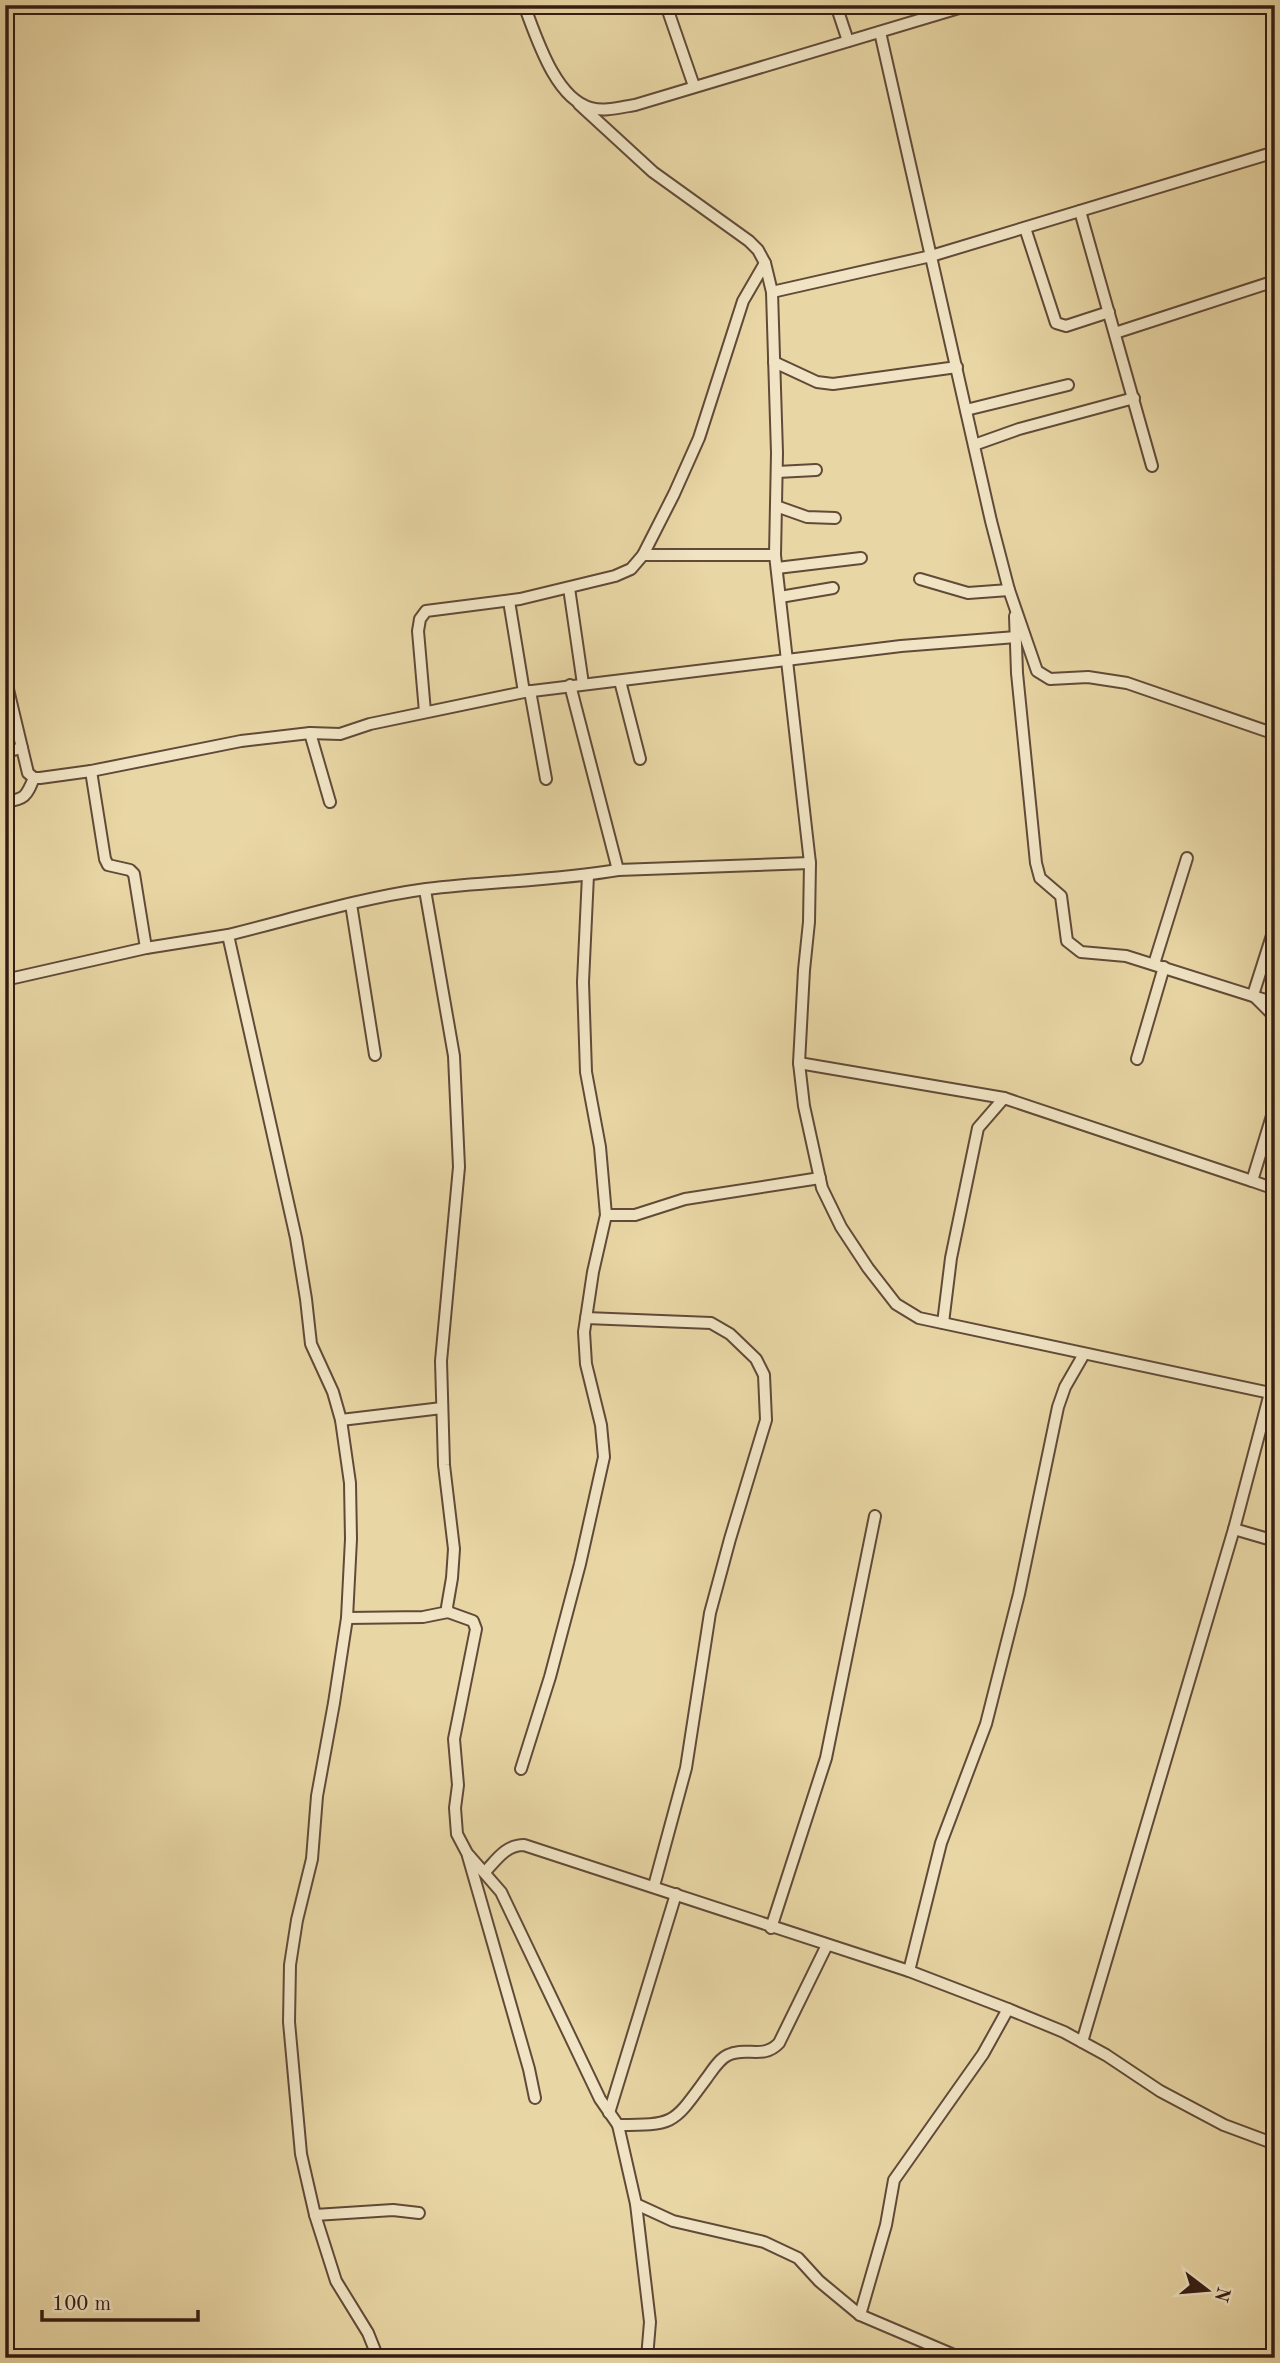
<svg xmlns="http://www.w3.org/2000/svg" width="1280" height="2363" viewBox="0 0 1280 2363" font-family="'Old Standard TT',serif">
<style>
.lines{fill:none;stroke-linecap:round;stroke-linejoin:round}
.minor-casing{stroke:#614a38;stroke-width:14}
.minor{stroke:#f0e4c4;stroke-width:10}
</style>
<rect width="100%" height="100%" fill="#e8d6a4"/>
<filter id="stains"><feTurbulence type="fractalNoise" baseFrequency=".00286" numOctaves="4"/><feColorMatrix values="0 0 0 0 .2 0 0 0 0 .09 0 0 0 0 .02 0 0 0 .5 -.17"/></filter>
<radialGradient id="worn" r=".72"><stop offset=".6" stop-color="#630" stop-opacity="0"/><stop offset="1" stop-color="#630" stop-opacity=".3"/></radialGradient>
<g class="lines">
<defs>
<g id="minor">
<path d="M524,5C536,36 555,99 591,108C605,112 621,107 635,105L969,5"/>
<polyline points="666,5 694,86"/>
<polyline points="836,5 848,41"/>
<polyline points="880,32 991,521 1009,590 1037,671 1050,679 1088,677 1127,683 1275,734"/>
<polyline points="579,104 653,172 749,241 758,250 765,263 772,292 777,453 775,555 810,863 809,922 804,970 799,1063 804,1106 822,1188 841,1227 868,1268 896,1304 919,1318 1275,1394"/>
<polyline points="1080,211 1152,466"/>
<polyline points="1025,228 1056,323 1066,326 1109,312"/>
<polyline points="772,292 931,256 1275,152"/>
<polyline points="1115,333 1275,281"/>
<polyline points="774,362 817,382 833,384 957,367"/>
<polyline points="966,410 1068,385"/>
<polyline points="974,445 1019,429 1134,398"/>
<polyline points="777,472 816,470"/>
<polyline points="776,506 807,517 835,518"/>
<polyline points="643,555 775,555"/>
<polyline points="777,568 861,558"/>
<polyline points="920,579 968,593 1009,590"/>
<polyline points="569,588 583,684"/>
<polyline points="780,597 833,588"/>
<polyline points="1015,616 1017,673 1036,863 1040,878 1061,896 1067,941 1081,952 1126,956 1275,1003"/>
<polyline points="5,677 28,773 34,778 40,778 91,771 105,859 108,865 130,870 134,874 146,948 228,935 296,1238 306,1299 311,1344 333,1392 341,1420 350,1483 351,1539 347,1618 334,1703 317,1796 312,1859 297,1920 290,1965 289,2022 301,2154 315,2215 336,2281 368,2333 378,2358"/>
<polyline points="620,681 640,759"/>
<polyline points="570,685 618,870"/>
<polyline points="530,691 546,779"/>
<polyline points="524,692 901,646 1016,637"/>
<polyline points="425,712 418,631 420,619 426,611 520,599 615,576 631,569 643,555 674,494 699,438 743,301 765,263"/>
<polyline points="310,733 330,802"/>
<polyline points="5,752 22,748"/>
<polyline points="91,771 241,741 310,733 340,734 370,724 524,692 509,601"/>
<path d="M5,802C25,799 26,797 34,778"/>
<polyline points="425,890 454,1056 459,1167 441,1361 444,1465 454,1549 452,1578 447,1607 448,1612 473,1621 476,1629 454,1739 458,1785 455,1808 457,1834 467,1853 501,1892 600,2099 618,2125 636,2204 673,2221 764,2242 798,2258 819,2281 860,2315 961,2358"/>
<polyline points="351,904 375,1055"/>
<polyline points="1275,926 1253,995 1275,1017"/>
<path d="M228,935C293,919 360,898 426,889C490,881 554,881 618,870L810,863"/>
<polyline points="1154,964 1187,858"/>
<polyline points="5,980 146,948"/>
<polyline points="1137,1059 1164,967"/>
<polyline points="799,1063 1004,1098 1252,1181"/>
<polyline points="1275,1106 1252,1181 1275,1189"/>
<polyline points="606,1215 635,1215 685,1199 820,1178"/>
<polyline points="586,1318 711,1323 730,1334 756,1359 764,1375 766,1420 730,1539 710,1613 686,1768 654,1886"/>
<polyline points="943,1323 951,1258 978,1128 1004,1098"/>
<polyline points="1270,1393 1234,1529 1275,1541"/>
<polyline points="341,1420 442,1408"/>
<polyline points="347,1618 423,1617 448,1612"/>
<polyline points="521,1769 550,1677 580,1564 604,1457 601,1425 586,1364 584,1332 593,1272 606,1215 600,1147 586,1072 583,982 588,875"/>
<polyline points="468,1856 529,2069 535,2098"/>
<path d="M485,1872C497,1859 506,1845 524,1845L909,1971L1008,2009L1064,2032L1106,2055L1160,2091L1224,2125L1275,2144"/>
<polyline points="771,1928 826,1758 875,1516"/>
<polyline points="909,1971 941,1843 986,1724 1019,1594 1058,1407 1065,1387 1084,1354"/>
<polyline points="1082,2042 1234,1529"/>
<polyline points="609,2113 676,1894"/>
<path d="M618,2125C675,2125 673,2124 706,2079C712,2071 719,2059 728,2055C746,2046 763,2060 779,2043L827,1945"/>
<polyline points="636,2204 650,2322 647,2358"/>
<polyline points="315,2215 393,2210 419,2213"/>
<polyline points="860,2315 886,2225 894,2180 983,2054 1008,2009"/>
</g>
</defs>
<!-- minor casing -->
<use href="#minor" class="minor-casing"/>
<!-- minor -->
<use href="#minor" class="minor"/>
</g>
<!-- margin -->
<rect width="1280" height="2363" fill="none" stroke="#e8d6a4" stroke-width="28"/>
<rect x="7" y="7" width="1266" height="2349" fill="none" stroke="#341c14" stroke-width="3.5"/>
<rect x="14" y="14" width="1252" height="2335" fill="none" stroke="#341c14" stroke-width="2"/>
<!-- north arrow -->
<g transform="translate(1207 2290) rotate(106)" stroke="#f0e4c4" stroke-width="5" paint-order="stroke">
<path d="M0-5L12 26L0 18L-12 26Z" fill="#341c14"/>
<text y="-10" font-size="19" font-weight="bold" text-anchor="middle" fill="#341c14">N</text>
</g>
<!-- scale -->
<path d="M42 2310v10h156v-10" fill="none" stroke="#341c14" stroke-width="3.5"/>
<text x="52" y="2310" font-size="21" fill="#341c14" stroke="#f0e4c4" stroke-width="5" paint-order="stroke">100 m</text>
<rect width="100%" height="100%" filter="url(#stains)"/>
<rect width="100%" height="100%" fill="url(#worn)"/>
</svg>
